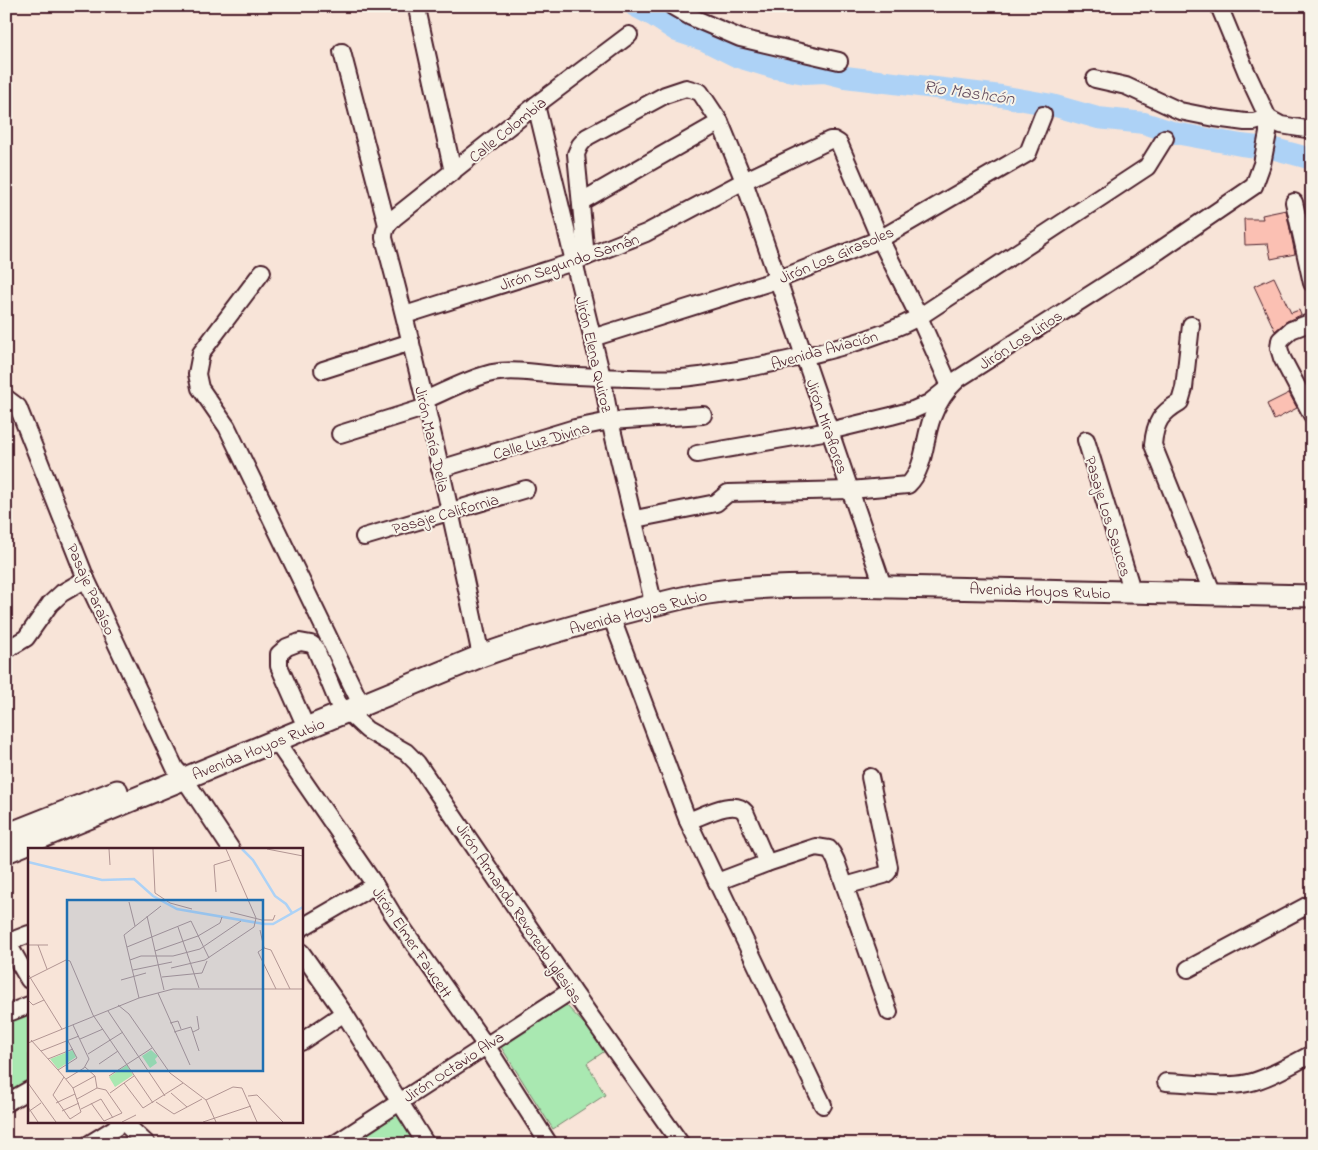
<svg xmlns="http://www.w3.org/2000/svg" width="1318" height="1150" viewBox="0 0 1318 1150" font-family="'Indie Flower',sans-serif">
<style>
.green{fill:#a9e8b1;stroke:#7a846e}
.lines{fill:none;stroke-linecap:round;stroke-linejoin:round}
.river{stroke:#add2f6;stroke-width:22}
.building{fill:#fbc0b3;stroke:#4a1f2b}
.minor-casing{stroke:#4a1f2b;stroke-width:20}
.major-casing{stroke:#4a1f2b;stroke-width:25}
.minor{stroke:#f7f3e8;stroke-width:16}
.major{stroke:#f7f3e8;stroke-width:21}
.labels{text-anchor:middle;stroke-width:4;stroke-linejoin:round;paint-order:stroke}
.street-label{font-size:16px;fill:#4a1f2b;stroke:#f7f3e8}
.water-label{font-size:18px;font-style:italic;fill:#634c5e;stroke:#f7f3e8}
.inset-river{fill:none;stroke:#add2f6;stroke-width:2.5}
.inset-road{fill:none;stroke:#b29593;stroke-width:1}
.view{fill:#1f6fb2;fill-opacity:0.15;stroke:#1f6fb2;stroke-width:2.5}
.inset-edge{fill:none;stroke:#4a1f2b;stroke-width:2.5}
</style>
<rect width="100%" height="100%" fill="#f8e4d8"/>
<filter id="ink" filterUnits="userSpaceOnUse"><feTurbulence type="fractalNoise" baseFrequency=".02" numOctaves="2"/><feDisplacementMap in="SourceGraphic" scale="10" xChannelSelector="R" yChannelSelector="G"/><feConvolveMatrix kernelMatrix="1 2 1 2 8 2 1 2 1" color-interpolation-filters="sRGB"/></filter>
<g filter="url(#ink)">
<!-- green -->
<g class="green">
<polygon points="565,1004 608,1049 587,1063 605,1095 553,1129 501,1047"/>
<polygon points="29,1011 29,1081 6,1094 6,1020"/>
<polygon points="399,1110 421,1144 347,1144"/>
</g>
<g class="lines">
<!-- river -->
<polyline class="river" points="635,6 654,16 677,31 704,40 738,57 775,68 805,73 825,72 845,77 1001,96 1052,105 1098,118 1144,123 1175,133 1241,145 1275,149 1312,159"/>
</g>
<!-- building -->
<g class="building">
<polygon points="1286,210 1295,254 1271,259 1268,244 1245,245 1244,219 1263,219 1262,215"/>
<polygon points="1274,277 1291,313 1299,310 1301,315 1287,321 1275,331 1254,286"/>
<polygon points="1289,393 1297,408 1274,420 1267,404"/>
</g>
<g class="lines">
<defs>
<g id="minor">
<polyline points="672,6 691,17 740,38 839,61"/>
<polyline points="418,13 453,172"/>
<polyline points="342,52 387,225"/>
<polyline points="1095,79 1126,86 1180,111 1215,118 1245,122 1254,122 1268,118 1281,125 1312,130"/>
<polyline points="536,105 602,377 610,421 651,593 652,604"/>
<polyline points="582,201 720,122"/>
<polyline points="1294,202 1312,283"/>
<polyline points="586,257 576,154 580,145 587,137 665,95 686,88 700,92 720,122 744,181 883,586"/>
<polyline points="262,272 201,353 197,374 200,388 227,427 357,696"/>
<polyline points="405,315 573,262 646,233 744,181 830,140 834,140 839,143 880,239 919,317 950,386"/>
<polyline points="1312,322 1291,330 1280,340 1279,348 1282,358 1312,415"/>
<path d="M1191,325L1184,388L1180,402C1161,413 1155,422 1153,445L1213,594"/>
<polyline points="592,338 777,280 880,239 1028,153 1043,115"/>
<polyline points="323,370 411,342"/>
<polyline points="6,398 18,407 86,579 175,768 184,778 231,849"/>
<path d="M425,400C446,391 470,378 492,373C512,369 536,373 556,375C598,377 640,380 681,378C709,376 736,370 764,365C817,354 871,342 919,317L1147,167L1165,138"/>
<polyline points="340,434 427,407"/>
<polyline points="1086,440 1133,593"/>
<polyline points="697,454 829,431 891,416 913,410 929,403 944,391"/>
<polyline points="440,469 575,428 610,421 703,415"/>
<path d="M635,519L716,503L728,493L850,490L908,485C925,469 924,439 932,418C937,404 947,389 958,379L1160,250L1254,186L1262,164L1268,133V118L1246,71L1219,6"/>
<polyline points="364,537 526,489"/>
<polyline points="611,616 688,821 823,1105"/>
<polyline points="6,650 26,638 50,604 62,593 86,579"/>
<path d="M481,656C452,516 421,376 384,238C384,229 387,225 394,218L536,105L629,35"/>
<polyline points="302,718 279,666 279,654 287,647 300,642 311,644 315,647 338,703 367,730 406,752 417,763 572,990 681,1144"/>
<polyline points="276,741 375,885 392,913 489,1050 549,1144"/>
<path d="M688,821C703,816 734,798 745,812L767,863"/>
<polyline points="717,882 767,863 816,847 829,849 832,853 836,861 889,1012"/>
<polyline points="845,886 884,875 888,872 889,867 870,777"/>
<polyline points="301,928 375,885"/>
<polyline points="7,942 29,980"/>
<polyline points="6,943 29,934"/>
<polyline points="301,952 344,1013 426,1144"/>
<polyline points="1188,969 1312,903"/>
<polyline points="6,1014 29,1005"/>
<polyline points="301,1042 344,1013"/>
<path d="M1166,1082C1190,1083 1225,1088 1248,1083C1270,1078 1292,1064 1312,1054"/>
<polyline points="6,1103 29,1090"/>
<polyline points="122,1121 147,1144"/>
<polyline points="89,1144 115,1128 120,1121"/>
<polyline points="335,1144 572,990"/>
</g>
<g id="major">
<polyline points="6,835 117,791"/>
<path d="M6,852L481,656C524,640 567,628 612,616C644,608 675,598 708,593C753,586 799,586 844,586L1312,596"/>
</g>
</defs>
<!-- minor casing -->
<use href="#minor" class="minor-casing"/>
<!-- major casing -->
<use href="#major" class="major-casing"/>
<!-- minor -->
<use href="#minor" class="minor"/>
<!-- major -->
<use href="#major" class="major"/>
</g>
</g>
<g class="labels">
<!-- street labels -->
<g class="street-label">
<text transform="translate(507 129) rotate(-39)" y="6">Calle Colombia</text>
<text transform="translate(836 254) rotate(-23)" y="6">Jirón Los Girasoles</text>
<text transform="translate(569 261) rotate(-19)" y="6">Jirón Segundo Samán</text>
<text transform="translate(1020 339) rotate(-33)" y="6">Jirón Los Lirios</text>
<text transform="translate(824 349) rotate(-15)" y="6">Avenida Aviación</text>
<text transform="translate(595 354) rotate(77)" y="6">Jirón Elena Quiroz</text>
<text transform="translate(828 426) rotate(71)" y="6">Jirón Miraflores</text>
<text transform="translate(433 439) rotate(77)" y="6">Jirón María Delia</text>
<text transform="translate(541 440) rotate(-16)" y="6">Calle Luz Divina</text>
<text transform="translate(445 513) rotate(-16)" y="6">Pasaje California</text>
<text transform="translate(1109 516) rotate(73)" y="6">Pasaje Los Sauces</text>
<text transform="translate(92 589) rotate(66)" y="6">Pasaje Paraíso</text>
<text transform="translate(1040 590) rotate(2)" y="6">Avenida Hoyos Rubio</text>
<text transform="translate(638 611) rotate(-14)" y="6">Avenida Hoyos Rubio</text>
<text transform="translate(258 748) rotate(-22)" y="6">Avenida Hoyos Rubio</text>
<text transform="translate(520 913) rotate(56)" y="6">Jirón Armando Revoredo Iglesias</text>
<text transform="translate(413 942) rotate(56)" y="6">Jirón Elmer Faucett</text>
<text transform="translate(453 1066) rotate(-33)" y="6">Jirón Octavio Alva</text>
</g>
<!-- water labels -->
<g class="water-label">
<text transform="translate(969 92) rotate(8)" y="6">Río Mashcón</text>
</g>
</g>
<!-- overview -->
<g transform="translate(28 848)">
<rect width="275" height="275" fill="#f8e4d8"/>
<path d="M45,202L48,209L30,221L22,211ZM123,202L130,208L127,211L129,215L122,220L114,208ZM99,217L105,227L87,239L81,229Z" fill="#a9e8b1"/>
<path class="inset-river" d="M214,1L225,12L247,48L258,56L264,65M0,14L74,32L106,31L125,48L149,61L236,76H245L275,59"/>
<path class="inset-road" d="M81,1L82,17M125,1L127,45L142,55L164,61M239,1L275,8M188,44L186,17L202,12M101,54L107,78M202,64L234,72H245L247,67M119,68L136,142M150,79L171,140M232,82L236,100M0,97H20M10,97L19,121M99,99L163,73L181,110M127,103L170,88L192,75L194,69M102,112L113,108H145L172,101L213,73M143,120L177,112L226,79L228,70L198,1M105,122L144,114M0,126L34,181M134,129L174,125L179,113M0,131L38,112L42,113L65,167L125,255M93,132L118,125M248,141L230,104L236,100L243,102L262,141M130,145L162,217M111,150L96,87L133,58M0,152L5,157L16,152M90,157L101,166L142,225L178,252M80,163L137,248M142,175L150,173L153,181M146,184L163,179L171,203M165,184L171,181L169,168M52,191L75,181M3,192L30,222L36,229L45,240L53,264L42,271L25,247L36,229M0,195L111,150L145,141H275M13,203L51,188M60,206L95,184M20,211L45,201M71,216L90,203M57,219L67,228L69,240M30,222L49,210L40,193M81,228L124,200M38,231L56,220L61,211L45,177M0,235L28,274M96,235L115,260L155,235M45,240L67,228M82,245L106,228M143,245L159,259M220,248L229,247L255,274M49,251L69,240L78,242L94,265L76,273L63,255M178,252L205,239L214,240L229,274M178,252L188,274M128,254L146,266L174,251M28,255L47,246M0,259L10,274M53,261L73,251L85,270M34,263L51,255M0,264L13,255M94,274L108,267M175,274L223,258"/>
<path class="view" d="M39,52H235V223H39Z"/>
<rect width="275" height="275" class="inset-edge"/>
</g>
<!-- margin -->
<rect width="1318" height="1150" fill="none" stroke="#f7f3e8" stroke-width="25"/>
<rect x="12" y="12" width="1293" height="1125" fill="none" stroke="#4a1f2b" stroke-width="2" filter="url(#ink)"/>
</svg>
